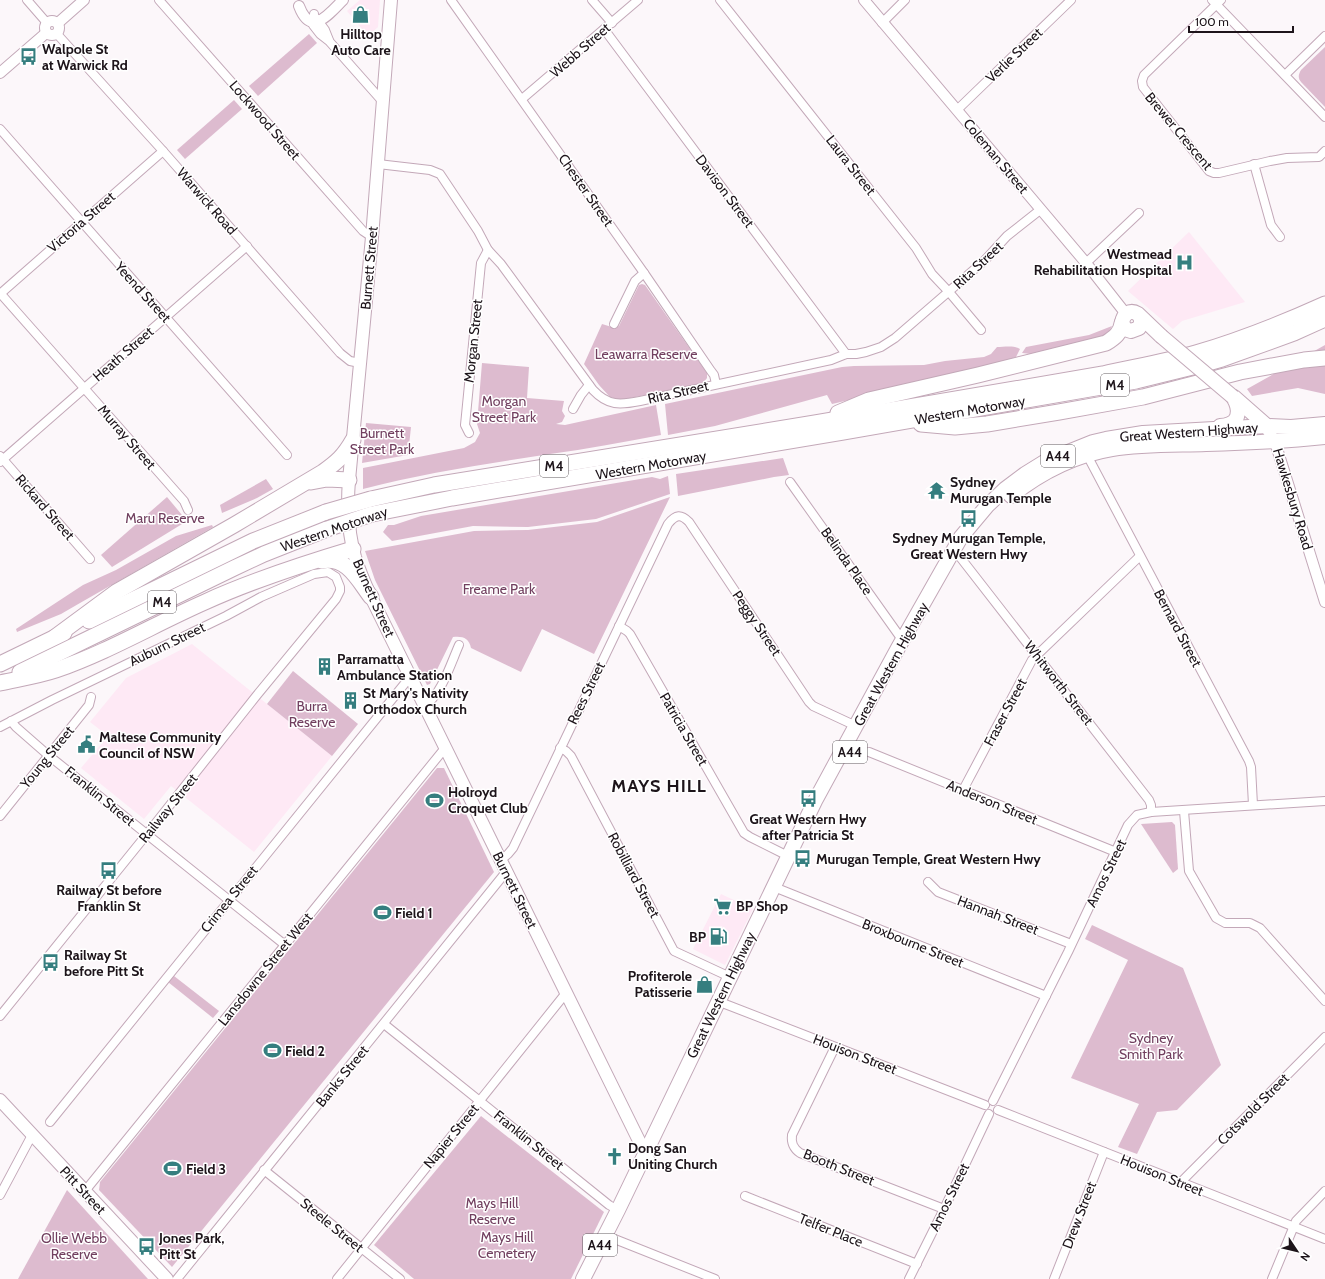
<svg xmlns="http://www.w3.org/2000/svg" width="1325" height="1279" viewBox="0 0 1325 1279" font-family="Cabin,sans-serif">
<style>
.built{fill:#fee9f5}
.green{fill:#ddbbcf}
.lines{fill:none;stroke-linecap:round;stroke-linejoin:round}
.minor-casing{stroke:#c3a8b8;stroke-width:10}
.tertiary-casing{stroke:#c3a8b8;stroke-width:12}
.secondary-casing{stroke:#c3a8b8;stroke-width:14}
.trunk-casing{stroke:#c3a8b8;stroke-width:16}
.motorway-casing{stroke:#c3a8b8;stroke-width:17}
.minor{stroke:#fff;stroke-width:8}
.tertiary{stroke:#fff;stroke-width:10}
.secondary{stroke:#fff;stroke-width:12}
.trunk{stroke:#fff;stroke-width:14}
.motorway{stroke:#fff;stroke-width:15}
.trunk-bridge-casing{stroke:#c3a8b8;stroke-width:16;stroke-linecap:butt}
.motorway-bridge-casing{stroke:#c3a8b8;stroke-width:17;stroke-linecap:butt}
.trunk-bridge{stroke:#fff;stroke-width:14}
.motorway-bridge{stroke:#fff;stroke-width:15}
.labels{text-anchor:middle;stroke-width:3;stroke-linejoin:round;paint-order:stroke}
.shield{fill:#fff;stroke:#615a5f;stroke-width:1}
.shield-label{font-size:13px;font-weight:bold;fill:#1d141a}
.poi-label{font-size:14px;font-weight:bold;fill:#1d141a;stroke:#fff;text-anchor:start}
.street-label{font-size:14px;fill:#1d141a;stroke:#fff}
.park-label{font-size:14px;fill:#713f5f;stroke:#fff}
.district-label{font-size:18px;font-weight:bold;letter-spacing:1px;fill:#1d141a;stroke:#fff}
</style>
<rect width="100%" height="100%" fill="#fcf7fa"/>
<!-- built -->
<g class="built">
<polygon points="360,0 380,0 378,27 368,36 347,11"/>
<polygon points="1189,232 1245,302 1182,321 1173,329 1128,291"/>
<polygon points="192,644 332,756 254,852 171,786 144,819 81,768 108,736 90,722 126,678"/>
<polygon points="721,894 753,909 725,965 693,949"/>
</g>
<!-- green -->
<g class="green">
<polygon points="309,34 317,43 258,96 249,86"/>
<path d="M1325,47V107L1301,82C1298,78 1298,75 1301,70Z"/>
<polygon points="234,100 242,109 185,159 177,150"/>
<polygon points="642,284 645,285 707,373 707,378 704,382 698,384 621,400 610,397 599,385 584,364 602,324 615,328 619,326 639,285"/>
<path d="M1112,326C1109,333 1103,336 1096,339L1031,354L1022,353L1026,347L1089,335Z"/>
<polygon points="1325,345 1325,394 1298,388 1252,396 1247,389"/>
<path d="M997,347C1004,347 1014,345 1020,349L1016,357L973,371L832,404L827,395L715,426L668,435L665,404L842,367L854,366L924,365L945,361L984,357L991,354Z"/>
<path d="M482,363L529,367L527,398L564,401L562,411L565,416L562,422L556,424L565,425L656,405L661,435C624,442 587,449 550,454C487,464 424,473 363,489V468L464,448L475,442L480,433L477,424Z"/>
<polygon points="366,423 411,427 408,455 362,463"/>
<polygon points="783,458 789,475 774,477 678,496 676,474"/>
<polygon points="668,476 670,494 596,519 528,527 473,526 392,541 383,532 388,525 394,525 421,516 652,477 660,479"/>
<polygon points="266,479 273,489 257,498 222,513 220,505"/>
<polygon points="167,497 187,521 112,567 101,555"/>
<path d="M670,497L594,654L542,629L521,672L471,648C469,638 463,636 453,637L430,684L427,685L375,580L365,551L474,531L528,530L597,522Z"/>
<polygon points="212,525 213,527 80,603 61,614 17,632 16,629 83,585 116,570 176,536"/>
<polygon points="293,671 358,724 332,756 267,704"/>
<polygon points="437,768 444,768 494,872 172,1267 99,1190 100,1182"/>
<polygon points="1172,822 1175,825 1178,869 1173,873 1141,824"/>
<polygon points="1092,925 1183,968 1221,1065 1177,1110 1157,1112 1137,1154 1118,1147 1139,1104 1071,1078 1128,960 1085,939"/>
<polygon points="174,976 219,1011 213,1018 168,982"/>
<polygon points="481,1116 604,1212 571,1279 414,1279 374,1245"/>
<polygon points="67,1190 148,1279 18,1279"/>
</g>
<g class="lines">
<defs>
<g id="minor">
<polyline points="27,0 47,23"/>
<polyline points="159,0 363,231 372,237"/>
<polyline points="451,0 644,273 711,371 714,375 716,384"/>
<polyline points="592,0 612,23"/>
<polyline points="720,0 916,248 932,274 949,292 981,330"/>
<polyline points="1212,0 1325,117"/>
<polyline points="1221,0 1144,75 1142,81 1143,87 1209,171 1214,173 1219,173 1270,161 1287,158 1319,157 1325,151"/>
<polyline points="314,14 313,25 320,34 329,41 383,102"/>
<polyline points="316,18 325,30 329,40"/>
<polyline points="882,23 905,0"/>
<polyline points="604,29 846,354"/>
<polyline points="57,34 163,151 340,353 350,361 360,363"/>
<polyline points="1285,75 1325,36"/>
<polyline points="522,99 638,0"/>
<polyline points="957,110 1071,0"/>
<polyline points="0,129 287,455"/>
<path d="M378,164L430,170L440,174L478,231L488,250L501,264L593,390C608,406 620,405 640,401L831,360L846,354H856L866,352L881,347L895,338L984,261L1007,236L1040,210"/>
<polyline points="1254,164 1271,225 1280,237"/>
<polyline points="1086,263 1139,213"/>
<polyline points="0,293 184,501 188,510"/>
<polyline points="0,294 163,151"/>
<polyline points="614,324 635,281 644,273"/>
<polyline points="573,409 581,395 589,385"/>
<polyline points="469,433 465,425 481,263 488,250"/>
<polyline points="1087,455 1249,761 1251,767 1253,805"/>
<polyline points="0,456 90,559"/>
<polyline points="0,462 247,246"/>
<polyline points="790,482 903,641"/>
<polyline points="960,557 1149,800 1151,805 1151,812"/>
<polyline points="619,626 627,631 630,634 744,833 750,837 788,856"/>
<path d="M424,706C441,696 451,663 459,645"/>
<polyline points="11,721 16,727 48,755 285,945"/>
<polyline points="0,727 52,700 226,616 261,597 314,574 328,572 336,577 340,587 340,591 336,599 257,695 147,834 0,1016"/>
<polyline points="560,748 566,751 571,756 674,951 730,977"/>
<polyline points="869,752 1116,852"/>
<polyline points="963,790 1032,660 1037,655 1140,556"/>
<polyline points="1184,811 1189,871 1216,918 1225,923 1250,923 1260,928 1325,1001"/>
<polyline points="0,816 89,705 91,697"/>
<path d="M501,860L508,854L513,848L668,524C676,514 681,514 689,522L809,702L813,706L856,726"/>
<polyline points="928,882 938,892 1071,944"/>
<polyline points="779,889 1046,996"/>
<polyline points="725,1004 985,1105"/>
<polyline points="384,1024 609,1205 618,1210"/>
<path d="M835,1047L792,1135C791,1143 793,1148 800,1153L944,1209"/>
<polyline points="993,1101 1068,952 1128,825 1137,815 1151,812 1325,801"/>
<polyline points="998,1110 1325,1239"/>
<polyline points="50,1122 410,677"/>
<polyline points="264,1170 400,1279"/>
<polyline points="1181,1182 1325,1037"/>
<polyline points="85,1191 445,748"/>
<polyline points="0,1195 32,1135"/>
<polyline points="745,1196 917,1264"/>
<polyline points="612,1238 715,1279"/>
<polyline points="177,1279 506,872"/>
<polyline points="337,1279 566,993"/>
<polyline points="909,1279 944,1209 989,1114"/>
<polyline points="1054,1279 1104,1152"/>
<polyline points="1272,1279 1296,1221 1325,1191"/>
</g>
<g id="tertiary">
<polyline points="864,0 1086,263 1126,314"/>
<path d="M299,6C311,38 329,14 343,0"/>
<circle cx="52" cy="28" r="7"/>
<polyline points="58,23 84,0"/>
<polyline points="0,73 46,33"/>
<polyline points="1275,442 1325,602"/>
</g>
<g id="secondary">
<path d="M391,0L372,237L349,480C347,505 348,532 355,557C359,570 365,584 371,597L650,1163"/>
<polyline points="0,1100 167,1279"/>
</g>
<g id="trunk">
<path d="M1138,314L1142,320L1139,328L1131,331L1125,329L1122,323C1123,314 1130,309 1138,314L1161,336"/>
<polyline points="1234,397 1267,426 1270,431"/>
<path d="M1220,426C1239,425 1242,412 1233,397"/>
<path d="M1011,496C1040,473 1075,455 1112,449C1143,444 1175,445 1206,444C1246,443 1286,441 1325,437"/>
<polyline points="583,1279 618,1210 815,801 898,648 961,537 987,506 1005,489 1025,474 1046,461 1093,442 1106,439 1143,433 1267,426 1291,427 1325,424"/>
</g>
<g id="motorway">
<path d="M838,413L869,400L978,375L1106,343C1114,338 1121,333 1122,323"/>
<polyline points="921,424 955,427 987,424 1059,412 1143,397 1240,372 1304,360 1325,358"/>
<polyline points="311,482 327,479 349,480"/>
<path d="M371,499L434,485L815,423L1103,374C1134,367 1165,362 1196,353C1240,340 1283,323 1325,304"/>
<polyline points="372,514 452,498 843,432 1136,381 1201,365 1222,359 1294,333 1325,319"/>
<path d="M322,561C347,556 358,580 371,597"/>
<polyline points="89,621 253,541 326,512"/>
<path d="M55,637L116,592L234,525L323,472C337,462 344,456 353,440"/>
<polyline points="0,664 64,633"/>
<polyline points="20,672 234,568 264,554 327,529"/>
<path d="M0,683C18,679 38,676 56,670C108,652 155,624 205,602C253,580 303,564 353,549"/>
</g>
</defs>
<!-- minor casing -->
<use href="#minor" class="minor-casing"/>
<!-- tertiary casing -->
<use href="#tertiary" class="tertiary-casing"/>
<!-- secondary casing -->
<use href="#secondary" class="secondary-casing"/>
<!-- trunk casing -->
<use href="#trunk" class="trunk-casing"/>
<!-- motorway casing -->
<use href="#motorway" class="motorway-casing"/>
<!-- minor -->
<use href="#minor" class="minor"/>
<!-- tertiary -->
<use href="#tertiary" class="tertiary"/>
<!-- secondary -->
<use href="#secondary" class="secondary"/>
<!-- trunk -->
<use href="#trunk" class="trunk"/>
<!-- motorway -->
<use href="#motorway" class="motorway"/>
<defs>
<polyline id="trunk-bridge" points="1161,336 1233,397"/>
<g id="motorway-bridge">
<polyline points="326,512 371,499"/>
<polyline points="327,529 372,514"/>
</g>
</defs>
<!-- trunk-bridge casing -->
<use href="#trunk-bridge" class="trunk-bridge-casing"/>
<!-- motorway-bridge casing -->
<use href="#motorway-bridge" class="motorway-bridge-casing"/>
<!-- trunk-bridge -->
<use href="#trunk-bridge" class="trunk-bridge"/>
<!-- motorway-bridge -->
<use href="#motorway-bridge" class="motorway-bridge"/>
</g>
<!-- icons -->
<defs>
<symbol id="shop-bare" viewBox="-9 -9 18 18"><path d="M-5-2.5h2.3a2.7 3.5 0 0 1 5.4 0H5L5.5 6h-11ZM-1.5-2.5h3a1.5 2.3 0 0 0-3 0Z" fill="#357e7f" stroke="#fff" stroke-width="2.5" paint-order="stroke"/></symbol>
<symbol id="bus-bare" viewBox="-9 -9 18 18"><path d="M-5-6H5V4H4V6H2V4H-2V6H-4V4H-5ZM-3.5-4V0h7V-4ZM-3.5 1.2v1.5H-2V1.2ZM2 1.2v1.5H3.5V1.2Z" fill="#357e7f" stroke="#fff" stroke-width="2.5" paint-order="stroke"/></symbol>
<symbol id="hospital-bare" viewBox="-9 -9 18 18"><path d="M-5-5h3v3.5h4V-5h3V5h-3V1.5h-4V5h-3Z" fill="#357e7f" stroke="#fff" stroke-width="2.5" paint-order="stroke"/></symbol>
<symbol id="temple-bare" viewBox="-9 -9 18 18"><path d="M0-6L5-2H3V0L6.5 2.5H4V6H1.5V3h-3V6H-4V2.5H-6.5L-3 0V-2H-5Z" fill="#357e7f" stroke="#fff" stroke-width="2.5" paint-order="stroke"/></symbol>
<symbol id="building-bare" viewBox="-9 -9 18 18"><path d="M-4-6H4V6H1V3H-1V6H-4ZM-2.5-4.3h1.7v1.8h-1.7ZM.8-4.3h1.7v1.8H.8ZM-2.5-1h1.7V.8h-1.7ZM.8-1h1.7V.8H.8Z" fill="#357e7f" stroke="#fff" stroke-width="2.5" paint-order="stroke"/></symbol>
<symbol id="civic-bare" viewBox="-9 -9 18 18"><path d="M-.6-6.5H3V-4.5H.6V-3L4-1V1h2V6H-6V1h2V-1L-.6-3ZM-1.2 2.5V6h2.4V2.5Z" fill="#357e7f" stroke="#fff" stroke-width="2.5" paint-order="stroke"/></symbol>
<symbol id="stadium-bare" viewBox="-9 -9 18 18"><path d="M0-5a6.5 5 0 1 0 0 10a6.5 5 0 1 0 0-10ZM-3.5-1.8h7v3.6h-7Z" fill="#357e7f" stroke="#fff" stroke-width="2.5" paint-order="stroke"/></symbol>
<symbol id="supermarket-bare" viewBox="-9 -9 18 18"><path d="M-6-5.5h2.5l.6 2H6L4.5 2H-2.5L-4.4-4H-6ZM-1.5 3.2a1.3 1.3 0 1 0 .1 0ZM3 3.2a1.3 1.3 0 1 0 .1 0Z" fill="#357e7f" stroke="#fff" stroke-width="2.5" paint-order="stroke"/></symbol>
<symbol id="fuel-bare" viewBox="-9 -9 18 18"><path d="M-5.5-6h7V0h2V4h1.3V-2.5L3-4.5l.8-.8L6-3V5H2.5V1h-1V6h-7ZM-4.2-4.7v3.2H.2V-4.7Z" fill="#357e7f" stroke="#fff" stroke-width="2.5" paint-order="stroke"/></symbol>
<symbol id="church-bare" viewBox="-9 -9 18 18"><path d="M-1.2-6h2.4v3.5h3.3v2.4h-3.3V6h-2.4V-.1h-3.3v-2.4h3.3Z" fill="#357e7f" stroke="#fff" stroke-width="2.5" paint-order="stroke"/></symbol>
</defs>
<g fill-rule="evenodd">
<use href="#shop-bare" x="348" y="2" width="25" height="25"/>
<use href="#bus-bare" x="16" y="44" width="25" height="25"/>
<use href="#hospital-bare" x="1172" y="250" width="25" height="25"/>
<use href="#temple-bare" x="924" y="478" width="25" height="25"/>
<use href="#bus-bare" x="956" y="506" width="25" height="25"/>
<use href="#building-bare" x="312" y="654" width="25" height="25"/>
<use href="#building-bare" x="338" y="688" width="25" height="25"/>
<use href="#civic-bare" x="74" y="732" width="25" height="25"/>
<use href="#bus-bare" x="796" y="786" width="25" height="25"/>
<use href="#stadium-bare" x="422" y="788" width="25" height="25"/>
<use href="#bus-bare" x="790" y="846" width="25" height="25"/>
<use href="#bus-bare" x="96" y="858" width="25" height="25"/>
<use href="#supermarket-bare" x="710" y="894" width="25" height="25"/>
<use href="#stadium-bare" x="370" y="900" width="25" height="25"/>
<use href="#fuel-bare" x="706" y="924" width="25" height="25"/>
<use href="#bus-bare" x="38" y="950" width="25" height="25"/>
<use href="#shop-bare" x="692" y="972" width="25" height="25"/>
<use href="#stadium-bare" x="260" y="1038" width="25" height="25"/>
<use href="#church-bare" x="602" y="1144" width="25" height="25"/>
<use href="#stadium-bare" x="160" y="1156" width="25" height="25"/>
<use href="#bus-bare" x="134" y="1234" width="25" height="25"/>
</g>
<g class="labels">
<!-- shield labels -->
<g class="shield">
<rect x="1101" y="374" width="28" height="22" rx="3"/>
<rect x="1041" y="445" width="34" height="22" rx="3"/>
<rect x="540" y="455" width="28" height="22" rx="3"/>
<rect x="148" y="591" width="28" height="22" rx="3"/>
<rect x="833" y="741" width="34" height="22" rx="3"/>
<rect x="583" y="1234" width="34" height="22" rx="3"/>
</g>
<g class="shield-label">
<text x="1115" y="390">M4</text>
<text x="1058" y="461">A44</text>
<text x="554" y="471">M4</text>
<text x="162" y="607">M4</text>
<text x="850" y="757">A44</text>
<text x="600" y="1250">A44</text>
</g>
<!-- poi labels -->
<g class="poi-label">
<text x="361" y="39" text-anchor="middle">Hilltop<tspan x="361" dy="16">Auto Care</tspan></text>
<text x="42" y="54">Walpole St<tspan x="42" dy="16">at Warwick Rd</tspan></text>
<text x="1172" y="259" text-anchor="end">Westmead<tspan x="1172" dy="16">Rehabilitation Hospital</tspan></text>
<text x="950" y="487">Sydney<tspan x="950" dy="16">Murugan Temple</tspan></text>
<text x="969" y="543" text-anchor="middle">Sydney Murugan Temple,<tspan x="969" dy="16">Great Western Hwy</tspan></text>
<text x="337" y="664">Parramatta<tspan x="337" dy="16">Ambulance Station</tspan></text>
<text x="363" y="698">St Mary's Nativity<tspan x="363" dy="16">Orthodox Church</tspan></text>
<text x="99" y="742">Maltese Community<tspan x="99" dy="16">Council of NSW</tspan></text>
<text x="448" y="797">Holroyd<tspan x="448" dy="16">Croquet Club</tspan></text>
<text x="808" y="824" text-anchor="middle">Great Western Hwy<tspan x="808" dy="16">after Patricia St</tspan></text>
<text x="816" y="864">Murugan Temple, Great Western Hwy</text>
<text x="109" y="895" text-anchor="middle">Railway St before<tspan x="109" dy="16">Franklin St</tspan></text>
<text x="736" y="911">BP Shop</text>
<text x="395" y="918">Field 1</text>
<text x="706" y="942" text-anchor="end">BP</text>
<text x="64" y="960">Railway St<tspan x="64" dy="16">before Pitt St</tspan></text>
<text x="692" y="981" text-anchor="end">Profiterole<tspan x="692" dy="16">Patisserie</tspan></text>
<text x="285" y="1056">Field 2</text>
<text x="628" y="1153">Dong San<tspan x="628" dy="16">Uniting Church</tspan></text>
<text x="186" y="1174">Field 3</text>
<text x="159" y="1243">Jones Park,<tspan x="159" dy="16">Pitt St</tspan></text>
</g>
<!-- street labels -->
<g class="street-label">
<text transform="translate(580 50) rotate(-41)" y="5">Webb Street</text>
<text transform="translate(1014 55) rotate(-44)" y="5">Verlie Street</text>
<text transform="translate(265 120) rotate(49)" y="5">Lockwood Street</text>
<text transform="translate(1179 131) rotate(50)" y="5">Brewer Crescent</text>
<text transform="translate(996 156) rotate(50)" y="5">Coleman Street</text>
<text transform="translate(851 165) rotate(52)" y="5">Laura Street</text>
<text transform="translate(586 190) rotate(55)" y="5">Chester Street</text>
<text transform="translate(725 191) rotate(53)" y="5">Davison Street</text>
<text transform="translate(207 201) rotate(49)" y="5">Warwick Road</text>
<text transform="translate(81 222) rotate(-41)" y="5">Victoria Street</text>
<text transform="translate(978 265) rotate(-43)" y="5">Rita Street</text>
<text transform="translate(369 268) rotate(-85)" y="5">Burnett Street</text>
<text transform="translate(143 292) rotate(48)" y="5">Yeend Street</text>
<text transform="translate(473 341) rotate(-84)" y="5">Morgan Street</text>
<text transform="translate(123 354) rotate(-41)" y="5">Heath Street</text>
<text transform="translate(678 392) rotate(-13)" y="5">Rita Street</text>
<text transform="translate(970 410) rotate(-10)" y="5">Western Motorway</text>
<text transform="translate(1189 432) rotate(-4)" y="5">Great Western Highway</text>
<text transform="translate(127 437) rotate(49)" y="5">Murray Street</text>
<text transform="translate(651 465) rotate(-10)" y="5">Western Motorway</text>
<text transform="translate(1293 499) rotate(73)" y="5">Hawkesbury Road</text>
<text transform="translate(45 507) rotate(49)" y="5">Rickard Street</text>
<text transform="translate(334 529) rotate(-19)" y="5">Western Motorway</text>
<text transform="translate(847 561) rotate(55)" y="5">Belinda Place</text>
<text transform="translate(374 598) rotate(66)" y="5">Burnett Street</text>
<text transform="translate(757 623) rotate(56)" y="5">Peggy Street</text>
<text transform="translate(1178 628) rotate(62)" y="5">Bernard Street</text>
<text transform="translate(167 644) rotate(-26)" y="5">Auburn Street</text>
<text transform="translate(891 664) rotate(-61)" y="5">Great Western Highway</text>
<text transform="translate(1059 683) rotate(52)" y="5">Whitworth Street</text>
<text transform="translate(586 693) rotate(-64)" y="5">Rees Street</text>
<text transform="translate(1005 712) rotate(-62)" y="5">Fraser Street</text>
<text transform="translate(684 729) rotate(60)" y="5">Patricia Street</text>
<text transform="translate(47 757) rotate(-51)" y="5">Young Street</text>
<text transform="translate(100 796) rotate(39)" y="5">Franklin Street</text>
<text transform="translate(992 802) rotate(22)" y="5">Anderson Street</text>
<text transform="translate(168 808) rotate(-51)" y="5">Railway Street</text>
<text transform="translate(1106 873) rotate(-64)" y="5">Amos Street</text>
<text transform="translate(634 875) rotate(62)" y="5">Robilliard Street</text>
<text transform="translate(515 890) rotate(64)" y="5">Burnett Street</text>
<text transform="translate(229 899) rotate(-51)" y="5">Crimea Street</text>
<text transform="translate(998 915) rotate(21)" y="5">Hannah Street</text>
<text transform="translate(913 943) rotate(22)" y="5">Broxbourne Street</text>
<text transform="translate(265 969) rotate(-51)" y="5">Lansdowne Street West</text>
<text transform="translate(721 995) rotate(-64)" y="5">Great Western Highway</text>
<text transform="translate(855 1054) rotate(21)" y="5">Houison Street</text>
<text transform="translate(342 1076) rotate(-51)" y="5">Banks Street</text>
<text transform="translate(1253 1109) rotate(-45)" y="5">Cotswold Street</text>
<text transform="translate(451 1136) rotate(-51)" y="5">Napier Street</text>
<text transform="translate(529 1140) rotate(39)" y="5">Franklin Street</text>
<text transform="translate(839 1167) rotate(22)" y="5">Booth Street</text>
<text transform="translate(1162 1175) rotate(22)" y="5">Houison Street</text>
<text transform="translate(83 1190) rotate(47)" y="5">Pitt Street</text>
<text transform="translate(949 1197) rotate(-64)" y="5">Amos Street</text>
<text transform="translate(1079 1215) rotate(-69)" y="5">Drew Street</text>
<text transform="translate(332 1225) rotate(39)" y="5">Steele Street</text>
<text transform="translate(831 1230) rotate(22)" y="5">Telfer Place</text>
</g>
<!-- park labels -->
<g class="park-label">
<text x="646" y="359">Leawarra Reserve</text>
<text x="504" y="406">Morgan<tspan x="504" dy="16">Street Park</tspan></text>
<text x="382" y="438">Burnett<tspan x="382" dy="16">Street Park</tspan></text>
<text x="165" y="523">Maru Reserve</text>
<text x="499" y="594">Freame Park</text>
<text x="312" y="711">Burra<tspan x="312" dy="16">Reserve</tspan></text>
<text x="1151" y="1043">Sydney<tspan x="1151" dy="16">Smith Park</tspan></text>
<text x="492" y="1208">Mays Hill<tspan x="492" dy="16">Reserve</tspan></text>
<text x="507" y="1242">Mays Hill<tspan x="507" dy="16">Cemetery</tspan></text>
<text x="74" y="1243">Ollie Webb<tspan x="74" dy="16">Reserve</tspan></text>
</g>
<!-- district labels -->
<g class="district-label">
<text x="659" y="792">MAYS HILL</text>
</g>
</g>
<!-- north arrow -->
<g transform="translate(1297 1251) rotate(125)" stroke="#ffffff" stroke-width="3" paint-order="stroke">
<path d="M0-3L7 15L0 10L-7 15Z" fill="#1d141a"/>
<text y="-6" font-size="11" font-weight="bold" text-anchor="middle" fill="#1d141a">N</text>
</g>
<!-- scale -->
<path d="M1189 26v6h104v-6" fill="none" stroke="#1d141a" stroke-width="2"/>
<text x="1195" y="26" font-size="12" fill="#1d141a" stroke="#ffffff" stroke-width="3" paint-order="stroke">100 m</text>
</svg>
